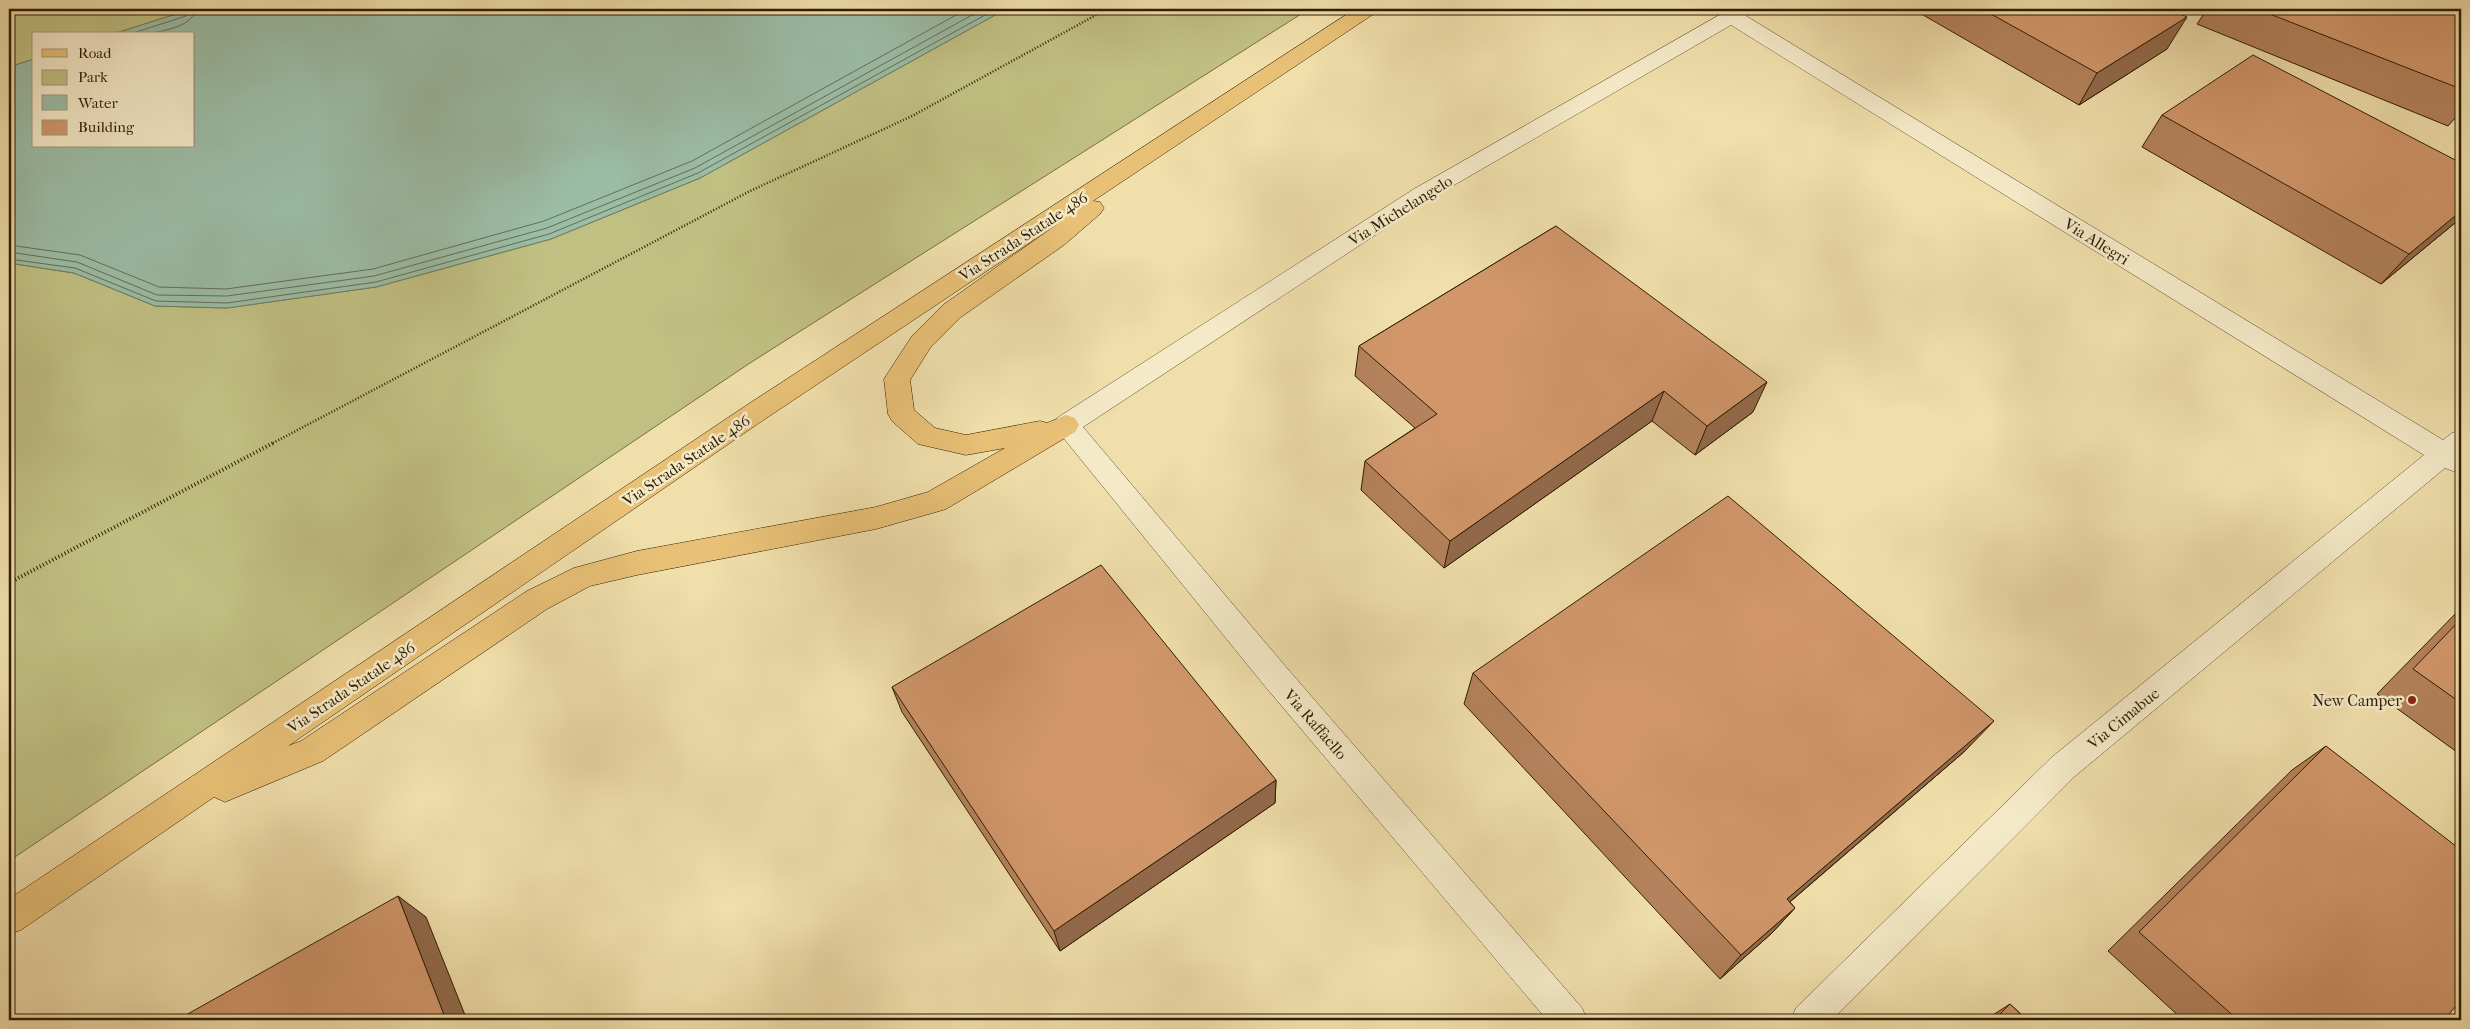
<svg xmlns="http://www.w3.org/2000/svg" width="2470" height="1029" viewBox="0 0 2470 1029" font-family="'IM FELL French Canon',serif">
<style>
.green{fill:#c1c083;stroke:#786e42}
.water{fill:#9bbda6;stroke:#707d64}
.lines{fill:none;stroke-linecap:round;stroke-linejoin:round}
.shore{stroke:#656d54;stroke-width:1}
.minor-casing{stroke:#5f4e2c;stroke-width:1}
.major-casing{stroke:#2f1d02;stroke-width:1}
.path-far1{stroke:#2f1d02;stroke-width:2.5;stroke-dasharray:1 2;stroke-linecap:butt}
.path{stroke:#2f1d02;stroke-width:4;stroke-dasharray:1 2.5;stroke-linecap:butt}
.minor{fill:#f5eac8;fill-rule:evenodd}
.major{fill:#e8c076;fill-rule:evenodd}
.wall{fill:#b4825c;stroke:#2f1d02}
.shaded-wall{fill:#926a4b;stroke:#2f1d02}
.building{fill:#d1976b;stroke:#2f1d02}
.poi-dot{fill:#8f2418;stroke:#f5eac8;stroke-width:2}
.labels{text-anchor:middle;stroke-width:5;stroke-linejoin:round;paint-order:stroke}
.street-label{font-size:16px;fill:#2f1d02;stroke:#f5eac8}
.poi-label{font-size:16px;fill:#2f1d02;stroke:#f5eac8;text-anchor:end}
</style>
<rect width="100%" height="100%" fill="#f0dfab"/>
<filter id="stains"><feTurbulence type="fractalNoise" baseFrequency=".004" numOctaves="4"/><feColorMatrix values="0 0 0 0 .2 0 0 0 0 .09 0 0 0 0 .02 0 0 0 .5 -.17"/></filter>
<radialGradient id="worn" r=".72"><stop offset=".6" stop-color="#630" stop-opacity="0"/><stop offset="1" stop-color="#630" stop-opacity=".3"/></radialGradient>
<!-- green -->
<g class="green">
<polygon points="9,9 192,9 113,34 34,34 34,59 9,67"/>
<polygon points="1006,9 1309,9 750,363 9,861 9,263 74,273 155,306 227,308 376,287 551,239 700,178"/>
</g>
<!-- water -->
<polygon class="water" points="192,9 1006,9 700,178 551,239 376,287 227,308 155,306 74,273 9,263 9,67 34,59 34,146 194,146 194,34 113,34"/>
<g class="lines">
<!-- shore -->
<g class="shore">
<polyline points="130,34 186,16 190,9"/>
<path d="M150,34C166,29 191,28 196,9"/>
<polyline points="9,245 80,255 159,287 226,289 373,269 544,221 692,161 967,9"/>
<polyline points="9,252 77,262 157,295 227,296 374,276 547,228 695,168 983,9"/>
<polyline points="9,259 75,268 156,301 227,303 376,282 549,234 698,173 996,9"/>
</g>
<defs>
<polygon id="minor" points="1730,9 1754,9 1746,16 2443,440 2452,433 2461,430 2461,474 2445,468 2074,777 1832,1020 1791,1020 1796,1008 2052,757 2424,455 1731,25 1430,199 1083,427 1286,667 1582,1008 1587,1020 1547,1020 1264,685 1053,425 1057,418 1414,189"/>
<path id="major" d="M1355,9H1378L1375,13L1093,201L1100,202L1104,208L1100,214L1064,245L961,317L930,348L910,380L914,410L935,428L966,435L1040,421L1047,423L1066,415L1075,418L1079,425L1075,432L946,509L936,512L876,529L637,575L590,586L547,609L323,761L225,802L214,797L21,930L9,934V899L744,407ZM1059,223L943,305L912,336L884,379L888,414L892,421L918,444L966,455L1005,448L928,492L876,507L637,551L574,568L527,591L301,741L288,746L762,421Z"/>
</defs>
<!-- minor casing -->
<use href="#minor" class="minor-casing"/>
<!-- major casing -->
<use href="#major" class="major-casing"/>
<!-- path-far1 -->
<polyline class="path-far1" points="273,443 750,191 912,116 1107,9"/>
<!-- path -->
<polyline class="path" points="9,583 275,442"/>
<!-- minor -->
<use href="#minor" class="minor"/>
<!-- major -->
<use href="#major" class="major"/>
</g>
<!-- wall -->
<g class="wall">
<polygon points="1920,9 2170,9 2167,49 2079,105 1918,12"/>
<polygon points="2207,9 2461,9 2461,121 2455,118 2448,126 2197,24"/>
<polygon points="2162,115 2461,163 2461,218 2381,284 2142,147"/>
<polygon points="1556,226 1753,412 1695,455 1652,421 1444,568 1361,490 1365,461 1415,428 1355,376 1359,346"/>
<polygon points="2461,608 2461,755 2377,694"/>
<polygon points="1473,673 1965,751 1790,902 1795,908 1772,933 1720,979 1464,704"/>
<polygon points="892,687 1276,780 1275,803 1060,951 902,712"/>
<polygon points="2326,746 2444,1020 2183,1020 2108,951 2292,770"/>
<polygon points="2010,1004 2027,1020 1985,1020"/>
</g>
<!-- shaded-wall -->
<g class="shaded-wall">
<polygon points="2187,17 2167,49 2079,105 2097,73"/>
<polygon points="2461,211 2461,218 2381,284 2409,254"/>
<polygon points="1767,382 1753,412 1695,455 1707,426"/>
<polygon points="1664,391 1652,421 1444,568 1450,541"/>
<polygon points="1994,721 1965,751 1764,924 1787,899"/>
<polygon points="1276,780 1275,803 1060,951 1054,931"/>
<polygon points="398,896 426,917 467,1020 446,1020"/>
<polygon points="1795,908 1772,933 1720,979 1741,955"/>
</g>
<!-- building -->
<g class="building">
<polygon points="1982,9 2170,9 2187,17 2097,73"/>
<polygon points="2257,9 2461,9 2461,89"/>
<polygon points="2253,55 2461,163 2461,211 2409,254 2162,115"/>
<polygon points="1556,226 1767,382 1707,426 1664,391 1450,541 1365,461 1437,414 1359,346"/>
<polygon points="1728,496 1994,721 1787,899 1795,908 1741,955 1473,673"/>
<polygon points="1101,565 1276,780 1054,931 892,687"/>
<polygon points="2461,619 2461,703 2413,669"/>
<polygon points="2326,746 2461,850 2461,1000 2444,1020 2238,1020 2139,932"/>
<polygon points="398,896 446,1020 177,1020"/>
<polygon points="2010,1004 2027,1020 1994,1020"/>
</g>
<!-- markers -->
<circle class="poi-dot" cx="2412" cy="700" r="5"/>
<g class="labels">
<!-- street labels -->
<g class="street-label">
<text transform="translate(1400 210) rotate(-32)" y="6">Via Michelangelo</text>
<text transform="translate(1023 236) rotate(-33)" y="6">Via Strada Statale 486</text>
<text transform="translate(2097 241) rotate(32)" y="6">Via Allegri</text>
<text transform="translate(686 460) rotate(-34)" y="6">Via Strada Statale 486</text>
<text transform="translate(351 687) rotate(-34)" y="6">Via Strada Statale 486</text>
<text transform="translate(2123 718) rotate(-39)" y="6">Via Cimabue</text>
<text transform="translate(1316 724) rotate(49)" y="6">Via Raffaello</text>
</g>
<!-- poi labels -->
<g class="poi-label">
<text x="2402" y="706">New Camper</text>
</g>
</g>
<!-- margin -->
<rect width="2470" height="1029" fill="none" stroke="#f0dfab" stroke-width="30"/>
<rect x="10" y="10" width="2450" height="1009" fill="none" stroke="#2f1d02" stroke-width="2.5"/>
<rect x="15" y="15" width="2440" height="999" fill="none" stroke="#2f1d02"/>
<!-- legend -->
<rect x="32" y="32" width="162" height="115" fill="#f5eac8" stroke="#a69879"/>
<rect x="42" y="49" width="25" height="8" fill="#e8c076" stroke="#a69879"/>
<text x="78" y="58" font-size="15" fill="#2f1d02">Road</text>
<rect x="42" y="70" width="25" height="15" fill="#c1c083" stroke="#a69879"/>
<text x="78" y="82" font-size="15" fill="#2f1d02">Park</text>
<rect x="42" y="95" width="25" height="15" fill="#9bbda6" stroke="#a69879"/>
<text x="78" y="108" font-size="15" fill="#2f1d02">Water</text>
<rect x="42" y="120" width="25" height="15" fill="#d1976b" stroke="#a69879"/>
<text x="78" y="132" font-size="15" fill="#2f1d02">Building</text>
<rect width="100%" height="100%" filter="url(#stains)"/>
<rect width="100%" height="100%" fill="url(#worn)"/>
</svg>
